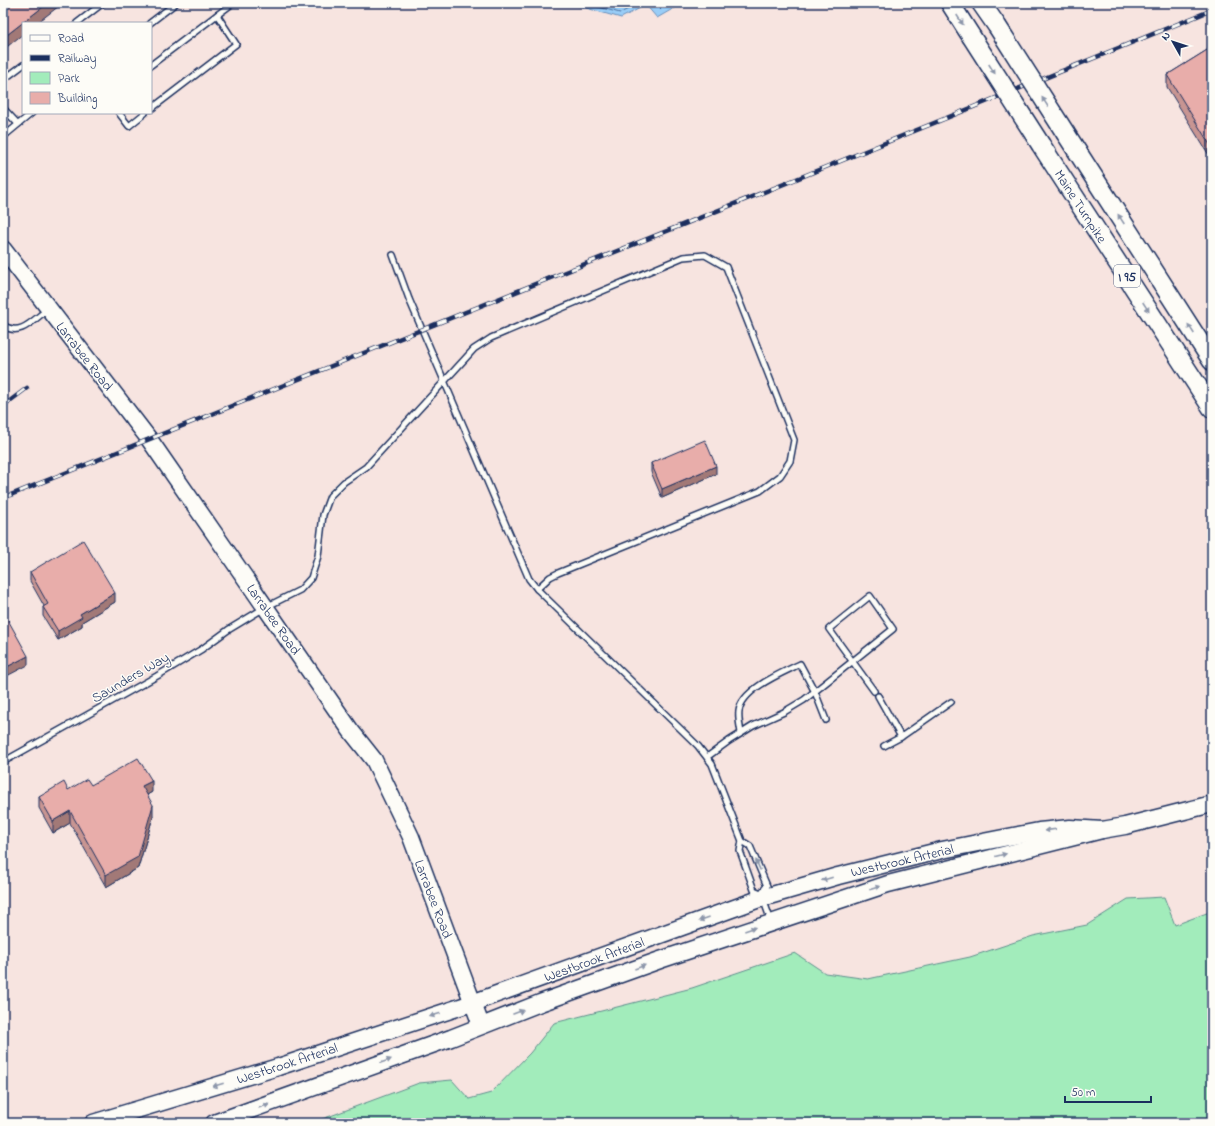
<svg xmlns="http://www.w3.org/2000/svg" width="1215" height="1126" viewBox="0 0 1215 1126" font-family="'Indie Flower',sans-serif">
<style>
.green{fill:#a2ecbb;stroke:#5e8e8c}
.water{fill:#99cdf7;stroke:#678eba}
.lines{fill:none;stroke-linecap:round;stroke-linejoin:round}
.shore{stroke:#4d6e9b;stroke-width:1}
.service-casing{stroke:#1b2f5e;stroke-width:8}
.primary-casing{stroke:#1b2f5e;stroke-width:19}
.trunk-casing{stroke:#1b2f5e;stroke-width:19}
.motorway-casing{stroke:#1b2f5e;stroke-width:21}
.service{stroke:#fdfcf7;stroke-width:5}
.primary{stroke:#fdfcf7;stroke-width:16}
.trunk{stroke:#fdfcf7;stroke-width:16}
.motorway{stroke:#fdfcf7;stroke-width:18}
.rail-casing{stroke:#1b2f5e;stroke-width:4.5}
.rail{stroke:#fdfcf7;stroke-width:3;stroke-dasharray:9;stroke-linecap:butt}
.motorway-bridge-casing{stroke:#1b2f5e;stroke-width:21;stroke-linecap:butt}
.motorway-bridge{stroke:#fdfcf7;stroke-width:18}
.wall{fill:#c89592;stroke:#1b2f5e}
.shaded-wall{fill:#a27977;stroke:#1b2f5e}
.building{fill:#e8adaa;stroke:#1b2f5e}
.oneway{fill:#8c96aa}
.labels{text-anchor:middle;stroke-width:3;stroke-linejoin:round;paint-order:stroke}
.shield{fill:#fdfcf7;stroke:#5f6c8c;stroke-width:1}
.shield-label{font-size:13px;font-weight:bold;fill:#1b2f5e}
.street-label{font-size:14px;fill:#1b2f5e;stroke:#fdfcf7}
</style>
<rect width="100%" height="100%" fill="#f7e4e0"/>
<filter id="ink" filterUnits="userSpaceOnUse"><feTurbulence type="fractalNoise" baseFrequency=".025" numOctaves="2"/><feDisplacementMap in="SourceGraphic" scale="8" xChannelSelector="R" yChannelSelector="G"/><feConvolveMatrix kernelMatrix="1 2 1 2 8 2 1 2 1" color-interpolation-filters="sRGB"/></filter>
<g filter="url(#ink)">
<!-- green -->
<polygon class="green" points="1164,897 1175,925 1212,911 1212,1123 738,1123 731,1115 731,1123 316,1123 317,1121 419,1083 452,1080 469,1099 491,1093 530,1053 554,1023 692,988 795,953 825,973 868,979 970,957 1033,936 1087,925 1128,899"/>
<!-- water -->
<g class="water">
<polygon points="569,3 683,3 657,18 646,5 621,18"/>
<polygon points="691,3 742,3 740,7"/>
</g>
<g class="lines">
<!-- shore -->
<polyline class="shore" points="584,3 620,13 641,3"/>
<defs>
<g id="service">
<polyline points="77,23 103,3"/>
<polyline points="150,23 176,3"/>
<polyline points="151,65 217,15"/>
<polyline points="3,80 23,65"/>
<polyline points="3,108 18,124"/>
<polyline points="151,109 236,44 217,15 233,3"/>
<polyline points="119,113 129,126 145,113"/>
<polyline points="3,137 32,113"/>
<polyline points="393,255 409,299 529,579 537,589 698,746 712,764 742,841 740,851 754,890 761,893"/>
<path d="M3,325C20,338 34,319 48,309"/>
<polyline points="878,696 901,737 951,702"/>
<path d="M741,733C740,726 738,718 739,711C742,689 782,673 800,664L815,692L826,720"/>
<polyline points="884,746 901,737"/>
<polyline points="707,757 729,741 753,726 784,712 804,700 893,629 870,596 829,629 874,691"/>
<polyline points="3,762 157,676 202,649 228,630 266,607 300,590 311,578 318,556 323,515 330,496 344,482 366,467 474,349 491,338 683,257 705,255 726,267 794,440 790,461 780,476 760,491 558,573 550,577 537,589"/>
<polyline points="742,841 750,846 767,886 761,893 771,921"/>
</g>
<polyline id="primary" points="3,249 149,439 351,731 374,760 411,837 481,1025"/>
<g id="trunk">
<polyline points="93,1123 278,1067 472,1003 762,898 838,876 942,850 1039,831 1070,828 1102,830"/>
<polyline points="214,1123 451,1038 540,1003 660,960 888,884 1102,830 1125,826 1212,804"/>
</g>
<g id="motorway">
<polyline points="950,3 971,36"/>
<polyline points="981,3 997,26"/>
<polyline points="1066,134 1212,361"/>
<polyline points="1041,145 1212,408"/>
</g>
</defs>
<!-- service casing -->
<use href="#service" class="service-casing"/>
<!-- primary casing -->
<use href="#primary" class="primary-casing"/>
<!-- trunk casing -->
<use href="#trunk" class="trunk-casing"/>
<!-- motorway casing -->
<use href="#motorway" class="motorway-casing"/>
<!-- service -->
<use href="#service" class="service"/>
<!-- primary -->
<use href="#primary" class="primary"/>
<!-- trunk -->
<use href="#trunk" class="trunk"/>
<!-- motorway -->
<use href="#motorway" class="motorway"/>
<defs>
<g id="rail">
<polyline points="3,406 27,388"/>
<polyline points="3,498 784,184 1212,10"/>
</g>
</defs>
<!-- rail casing -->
<use href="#rail" class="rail-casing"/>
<!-- rail -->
<use href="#rail" class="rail"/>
<defs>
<g id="motorway-bridge">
<polyline points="997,26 1066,134"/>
<polyline points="971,36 1041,145"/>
</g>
</defs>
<!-- motorway-bridge casing -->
<use href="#motorway-bridge" class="motorway-bridge-casing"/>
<!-- motorway-bridge -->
<use href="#motorway-bridge" class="motorway-bridge"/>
</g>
<!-- wall -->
<g class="wall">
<polygon points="1212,47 1212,160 1167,87 1167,75"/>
<polygon points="651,463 716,474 662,498 651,472"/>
<polygon points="30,572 115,602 82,622 82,626 58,640 43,616 43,607 44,606 30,581"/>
<polygon points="91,785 152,792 147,795 153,817 138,868 106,887 70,823 53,833 39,808 39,797"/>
</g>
<!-- shaded-wall -->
<g class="shaded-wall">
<polygon points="48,3 63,3 37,23 23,23 23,34 3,50 3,38"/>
<polygon points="716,466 716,474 662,498 662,489"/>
<polygon points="115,593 115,602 82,622 82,626 58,640 58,631 80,614"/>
<polygon points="28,656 28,665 3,678 3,669"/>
<polygon points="152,781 152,792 142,798 142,786"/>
<polygon points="153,805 153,817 138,868 106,887 106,875"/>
<polygon points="70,811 70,823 53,833 53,821"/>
</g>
<!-- building -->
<g class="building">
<polygon points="3,3 48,3 3,38"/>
<polygon points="1212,47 1212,148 1167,75"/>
<polygon points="705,440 716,466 662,489 651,463"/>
<polygon points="83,540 115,593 80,614 82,617 58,631 43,607 48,604 30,572"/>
<polygon points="3,611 28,656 3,669"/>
<polygon points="138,758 152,781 142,786 153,805 138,857 106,875 70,811 53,821 39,797 64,782 68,790 87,779 91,785"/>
</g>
<!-- one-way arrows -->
<defs><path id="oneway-solid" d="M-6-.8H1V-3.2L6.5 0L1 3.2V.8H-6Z"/></defs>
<g class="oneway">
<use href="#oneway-solid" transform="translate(960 20) rotate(57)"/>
<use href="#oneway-solid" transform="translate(992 69) rotate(57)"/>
<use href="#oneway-solid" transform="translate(1045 102) rotate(-123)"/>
<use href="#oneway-solid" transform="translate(1121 219) rotate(-123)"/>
<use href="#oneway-solid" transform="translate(1146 307) rotate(57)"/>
<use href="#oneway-solid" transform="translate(1191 329) rotate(-123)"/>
<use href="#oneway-solid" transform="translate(1050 830) rotate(173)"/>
<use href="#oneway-solid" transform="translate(1001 855) rotate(-14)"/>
<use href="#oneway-solid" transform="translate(758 865) rotate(-113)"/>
<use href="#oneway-solid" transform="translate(827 879) rotate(164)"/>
<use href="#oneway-solid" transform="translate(875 888) rotate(-18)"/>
<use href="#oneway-solid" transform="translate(704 919) rotate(160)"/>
<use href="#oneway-solid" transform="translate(750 929) rotate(-19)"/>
<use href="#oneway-solid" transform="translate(640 967) rotate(-20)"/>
<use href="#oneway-solid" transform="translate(518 1012) rotate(-21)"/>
<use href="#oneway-solid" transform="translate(435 1015) rotate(162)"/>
<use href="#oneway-solid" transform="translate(386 1061) rotate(-20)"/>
<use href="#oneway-solid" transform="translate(218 1085) rotate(163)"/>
<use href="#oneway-solid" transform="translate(264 1106) rotate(-19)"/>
</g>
</g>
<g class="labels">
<!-- shield labels -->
<rect class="shield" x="1114" y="265" width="26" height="22" rx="3"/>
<g class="shield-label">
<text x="1127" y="281">I 95</text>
</g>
<!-- street labels -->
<g class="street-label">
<text transform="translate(1081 206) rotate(57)" y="5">Maine Turnpike</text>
<text transform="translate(85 356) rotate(52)" y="5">Larrabee Road</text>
<text transform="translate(274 619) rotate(55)" y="5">Larrabee Road</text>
<text transform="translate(130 677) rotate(-30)" y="5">Saunders Way</text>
<text transform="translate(902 860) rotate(-13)" y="5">Westbrook Arterial</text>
<text transform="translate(434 899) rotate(69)" y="5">Larrabee Road</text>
<text transform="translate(594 959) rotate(-20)" y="5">Westbrook Arterial</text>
<text transform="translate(287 1063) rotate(-18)" y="5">Westbrook Arterial</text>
</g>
</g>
<!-- margin -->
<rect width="1215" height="1126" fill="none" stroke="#fdfcf7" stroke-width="16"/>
<rect x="8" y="8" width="1199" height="1110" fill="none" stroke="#1b2f5e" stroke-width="1.5" filter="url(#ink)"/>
<!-- legend -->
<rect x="22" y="22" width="130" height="92" fill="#fdfcf7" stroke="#a3aaba"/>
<rect x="30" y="35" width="20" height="6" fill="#fdfcf7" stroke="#a3aaba"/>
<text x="58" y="42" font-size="12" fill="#1b2f5e">Road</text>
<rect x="30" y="55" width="20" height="6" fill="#1b2f5e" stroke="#a3aaba"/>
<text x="58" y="62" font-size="12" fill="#1b2f5e">Railway</text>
<rect x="30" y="72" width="20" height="12" fill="#a2ecbb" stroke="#a3aaba"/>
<text x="58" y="82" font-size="12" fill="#1b2f5e">Park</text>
<rect x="30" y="92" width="20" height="12" fill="#e8adaa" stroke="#a3aaba"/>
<text x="58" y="102" font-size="12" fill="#1b2f5e">Building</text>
<!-- north arrow -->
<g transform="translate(1173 42) rotate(309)" stroke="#fdfcf7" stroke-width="3" paint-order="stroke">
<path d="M0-3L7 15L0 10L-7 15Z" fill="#1b2f5e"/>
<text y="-6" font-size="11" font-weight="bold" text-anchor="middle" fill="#1b2f5e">N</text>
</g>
<!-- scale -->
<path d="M1065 1096v6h86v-6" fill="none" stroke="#1b2f5e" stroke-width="2"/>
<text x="1071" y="1096" font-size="12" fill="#1b2f5e" stroke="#fdfcf7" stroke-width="3" paint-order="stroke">50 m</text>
</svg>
